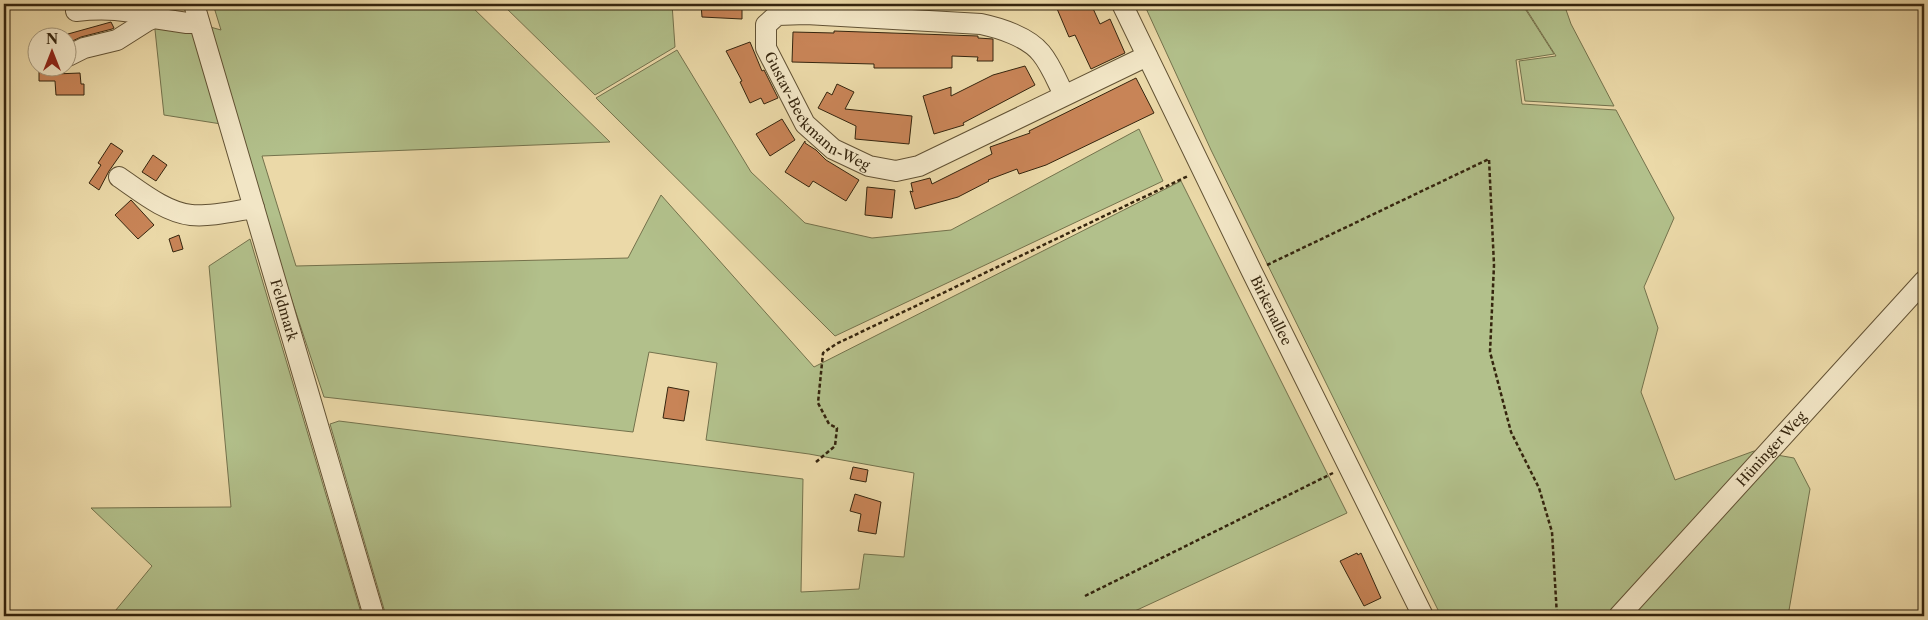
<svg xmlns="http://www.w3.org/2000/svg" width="1928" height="620" viewBox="0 0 1928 620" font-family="'Libre Caslon Text',serif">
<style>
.green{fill:#b2c08b;stroke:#74724c}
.building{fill:#c88457;stroke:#35250e}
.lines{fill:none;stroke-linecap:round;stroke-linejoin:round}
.minor-casing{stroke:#625234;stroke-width:22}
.path{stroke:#35250e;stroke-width:2.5;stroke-dasharray:4 2.5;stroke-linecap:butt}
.minor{stroke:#f2e6c6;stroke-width:20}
.labels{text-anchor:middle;stroke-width:4.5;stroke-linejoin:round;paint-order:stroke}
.street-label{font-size:14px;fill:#35250e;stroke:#f2e6c6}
</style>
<rect width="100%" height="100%" fill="#ebd9a8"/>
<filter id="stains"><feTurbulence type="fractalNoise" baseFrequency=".004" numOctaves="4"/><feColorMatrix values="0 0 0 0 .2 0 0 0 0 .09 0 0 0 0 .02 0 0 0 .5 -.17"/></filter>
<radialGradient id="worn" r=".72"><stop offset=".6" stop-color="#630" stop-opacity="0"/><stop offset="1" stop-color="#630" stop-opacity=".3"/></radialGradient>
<!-- green -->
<g class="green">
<polygon points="213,4 469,4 610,142 262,156 296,266 628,258 661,195 814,367 1181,181 1347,513 1124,616 386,616 330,424 339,421 803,479 801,592 859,589 864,554 904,557 914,473 809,454 706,440 717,363 649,352 633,432 324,397 234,126 164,115 153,11 221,30"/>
<polygon points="502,4 672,4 675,47 595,95"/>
<polygon points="1144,4 1522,4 1554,54 1516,60 1522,104 1616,110 1674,218 1644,287 1658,328 1641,392 1675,480 1754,451 1794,458 1810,489 1788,616 1441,616 1211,150"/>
<polygon points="1523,4 1564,4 1571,24 1614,106 1525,101 1519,61 1556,56"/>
<polygon points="677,50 751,172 805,223 872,238 951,230 1139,129 1163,181 835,336 596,98"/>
<polygon points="250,239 362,616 111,616 152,566 91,508 231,507 209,266"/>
</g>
<!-- building -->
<g class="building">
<polygon points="701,4 742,4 742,19 702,17"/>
<polygon points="1055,4 1091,4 1100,24 1110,19 1125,53 1091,69 1075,35 1069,37"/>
<polygon points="111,22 114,28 112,29 81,37 68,43 68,34"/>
<polygon points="834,31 978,36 978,38 993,39 993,61 977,61 978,57 952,56 952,68 874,68 874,64 792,62 793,32 834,33"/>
<polygon points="750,42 762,71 764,70 778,98 764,104 761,98 750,103 740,82 742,81 726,51"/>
<polygon points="1025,66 1035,85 963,123 964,125 934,134 923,96 951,87 951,96 993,75"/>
<polygon points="39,68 55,68 55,74 80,73 81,84 84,84 84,95 56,95 55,81 39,81"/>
<polygon points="1136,78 1154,113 1046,165 1019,174 1017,169 988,180 989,181 958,197 915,209 910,191 913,192 911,183 930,178 932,184 992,154 990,147 1030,133 1029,131"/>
<polygon points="837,84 854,92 845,109 912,116 909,144 855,139 856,126 818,108 827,92 832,95"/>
<polygon points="782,119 795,140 770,156 756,134"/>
<polygon points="805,141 805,143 816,150 826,160 859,180 846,201 813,181 809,187 785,172"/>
<polygon points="111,143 123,151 109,171 99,190 89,183 101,165 98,163"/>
<polygon points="153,155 167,165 156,181 142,172"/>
<polygon points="867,187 895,190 892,218 865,215"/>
<polygon points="131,200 154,225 138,239 115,215"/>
<polygon points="179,235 183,249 173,252 169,239"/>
<polygon points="668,387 689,391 684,421 663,418"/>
<polygon points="853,467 868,470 866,482 850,479"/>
<polygon points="855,494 881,502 876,534 858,531 861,514 850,511"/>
<polygon points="1357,553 1358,555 1361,553 1381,598 1364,606 1340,561"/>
</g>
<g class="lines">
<defs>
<g id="minor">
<path id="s1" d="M194,4L374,616"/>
<path id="s2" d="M1122,4L1252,272L1423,616"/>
<path d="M76,11C102,8 129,9 154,18"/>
<polyline points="68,56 84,48 117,40 147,21 154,18 187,23 199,23"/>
<path id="s3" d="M1064,95C1057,81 1051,65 1041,53C1028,37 1000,28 981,24L806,14L777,15L766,25V48L805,124L833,149L869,166L896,171L919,166L1147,56"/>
<path d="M119,177C141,192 165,212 191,215C210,217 235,211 254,208"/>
<path id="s4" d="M1619,616L1924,281"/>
</g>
</defs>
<!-- minor casing -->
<use href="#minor" class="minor-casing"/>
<!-- path -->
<g class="path">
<polyline points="1267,265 1489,159 1494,265 1490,352 1511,432 1539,488 1552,532 1557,616"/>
<polyline points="816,462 835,446 837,428 829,424 818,403 823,353 836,344 1188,176"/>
<polyline points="1085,596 1333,473"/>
</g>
<!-- minor -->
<use href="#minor" class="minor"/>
</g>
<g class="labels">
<!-- street labels -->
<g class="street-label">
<text dy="5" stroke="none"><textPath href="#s3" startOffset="442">Gustav-Beckmann-Weg</textPath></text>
<text dy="5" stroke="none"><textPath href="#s1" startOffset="319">Feldmark</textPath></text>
<text dy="5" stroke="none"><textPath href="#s2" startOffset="341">Birkenallee</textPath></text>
<text dy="5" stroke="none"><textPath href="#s4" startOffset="226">Hüninger Weg</textPath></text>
</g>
</g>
<!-- margin -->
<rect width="1928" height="620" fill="none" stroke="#ebd9a8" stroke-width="20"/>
<rect x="5" y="5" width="1918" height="610" fill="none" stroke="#35250e" stroke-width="2.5"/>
<rect x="10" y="10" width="1908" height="600" fill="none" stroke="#35250e"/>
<!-- north arrow -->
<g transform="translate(52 52)"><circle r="24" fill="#f2e6c6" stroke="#a6997c"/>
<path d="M0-4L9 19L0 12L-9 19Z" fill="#8f2418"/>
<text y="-8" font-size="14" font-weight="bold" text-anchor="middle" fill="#35250e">N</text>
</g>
<rect width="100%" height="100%" filter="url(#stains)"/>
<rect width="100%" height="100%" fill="url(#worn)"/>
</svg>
